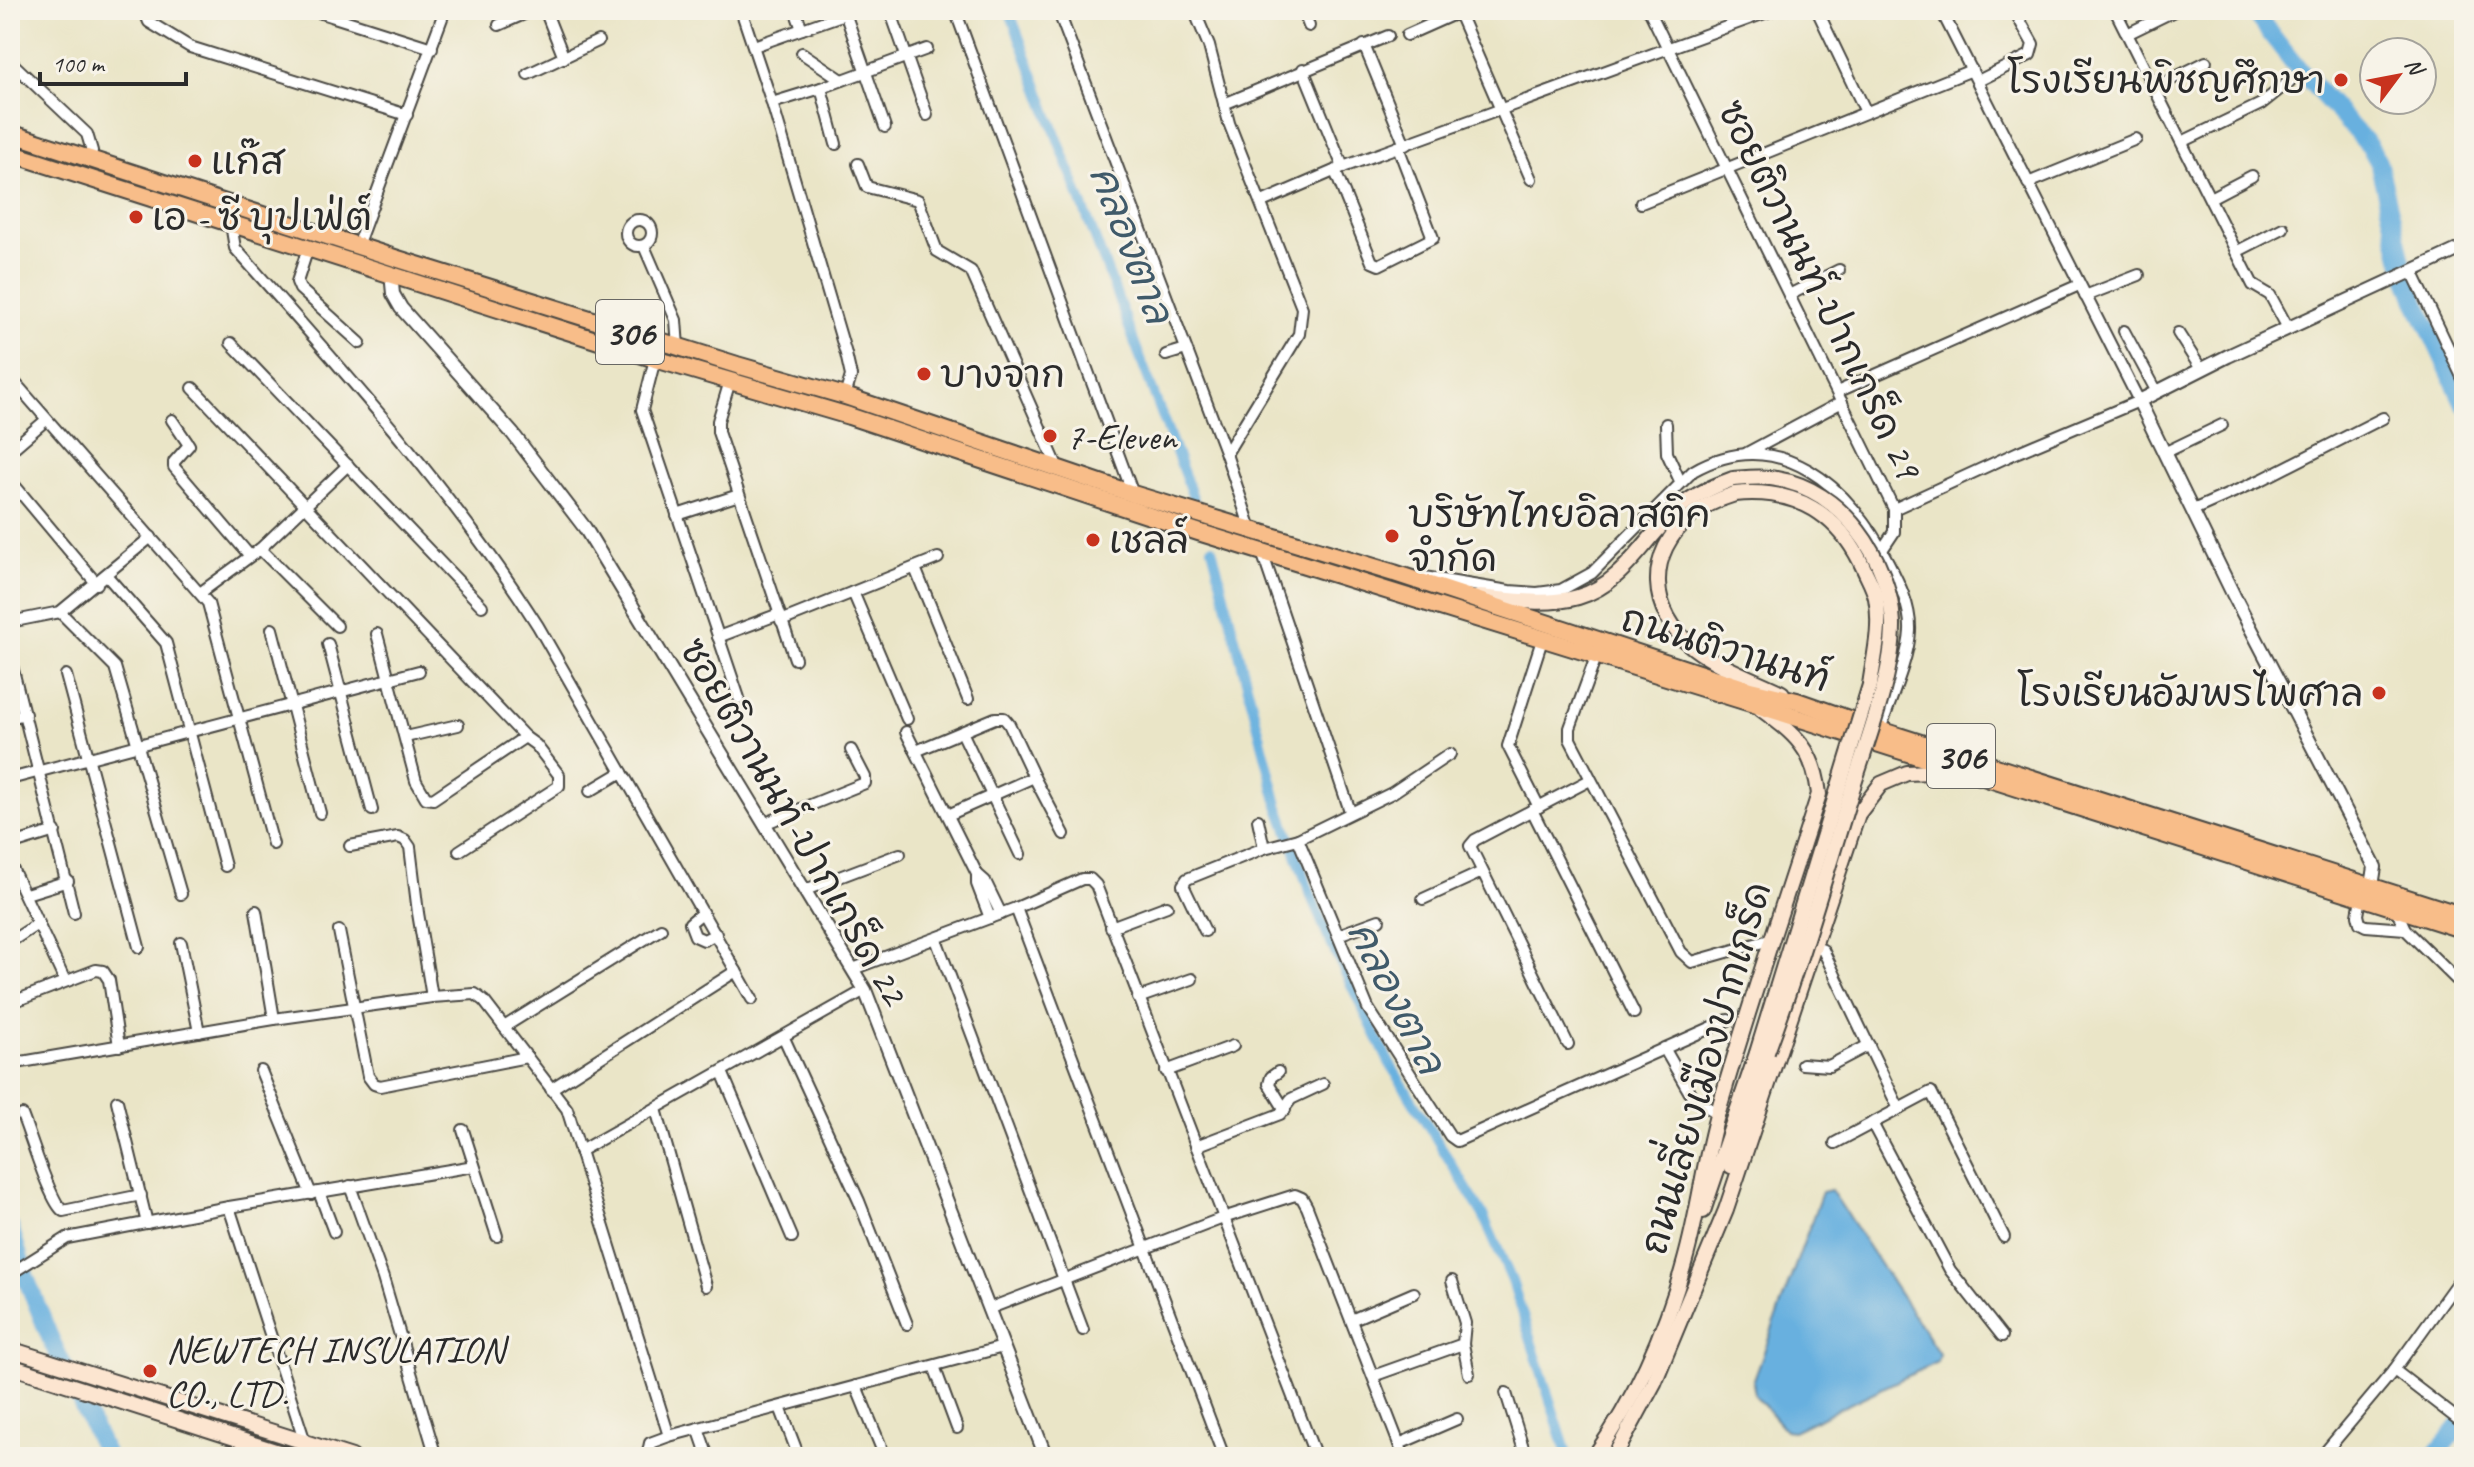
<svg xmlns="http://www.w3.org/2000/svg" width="2474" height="1467" viewBox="0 0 2474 1467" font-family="Caveat,'Playpen Sans Thai',sans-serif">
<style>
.water{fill:#68b0df;stroke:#4a6e85;stroke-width:2}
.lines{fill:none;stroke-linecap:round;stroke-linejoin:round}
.canal{stroke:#68b0df;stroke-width:10}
.river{stroke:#68b0df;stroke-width:18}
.minor-casing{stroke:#484742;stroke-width:14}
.tertiary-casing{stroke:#484742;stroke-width:16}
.secondary-casing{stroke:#484742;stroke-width:18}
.primary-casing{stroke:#484742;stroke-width:20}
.minor{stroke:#fff;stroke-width:10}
.tertiary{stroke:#fff;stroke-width:12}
.secondary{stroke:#fce5d0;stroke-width:14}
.primary{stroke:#f8bd89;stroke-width:16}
.secondary-bridge-casing{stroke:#484742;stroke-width:18;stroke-linecap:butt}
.secondary-bridge{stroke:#fce5d0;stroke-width:14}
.poi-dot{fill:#c8321e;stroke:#f7f3e8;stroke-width:3}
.labels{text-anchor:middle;stroke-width:6;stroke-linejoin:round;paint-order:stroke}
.shield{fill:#f7f3e8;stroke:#686764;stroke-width:2}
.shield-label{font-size:36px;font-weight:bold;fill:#2b2b2b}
.poi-label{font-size:38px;fill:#2b2b2b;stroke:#f7f3e8;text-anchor:start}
.street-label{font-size:38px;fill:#2b2b2b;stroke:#f7f3e8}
.water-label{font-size:40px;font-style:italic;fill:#405a6a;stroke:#f7f3e8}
</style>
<rect width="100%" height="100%" fill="#f7f3e8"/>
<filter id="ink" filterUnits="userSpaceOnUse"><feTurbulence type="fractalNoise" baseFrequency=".0125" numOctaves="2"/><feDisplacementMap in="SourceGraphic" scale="16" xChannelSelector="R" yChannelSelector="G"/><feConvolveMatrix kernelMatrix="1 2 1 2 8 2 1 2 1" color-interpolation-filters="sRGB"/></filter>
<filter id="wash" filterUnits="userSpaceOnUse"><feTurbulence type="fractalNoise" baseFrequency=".006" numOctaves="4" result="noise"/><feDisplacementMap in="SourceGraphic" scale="32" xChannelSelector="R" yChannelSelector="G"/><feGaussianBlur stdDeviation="1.8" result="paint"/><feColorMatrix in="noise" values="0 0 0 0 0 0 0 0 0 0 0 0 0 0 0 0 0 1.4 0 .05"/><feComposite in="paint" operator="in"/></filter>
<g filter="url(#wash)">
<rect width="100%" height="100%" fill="#eae5c7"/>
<!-- water -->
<polygon class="water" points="1831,1190 1939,1354 1937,1362 1793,1431 1785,1430 1755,1395 1753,1382 1822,1192"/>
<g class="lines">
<!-- canal -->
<g class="canal">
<polyline points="1009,10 1194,500"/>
<polyline points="1212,548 1278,805 1313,901 1332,946 1390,1064 1483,1215 1512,1281 1568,1457"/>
</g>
<!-- river -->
<g class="river">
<polyline points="2252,10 2295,65 2370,147 2378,161 2403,265 2415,298 2464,404"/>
<polyline points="10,1227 26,1278 51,1340 107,1457"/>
<polyline points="2434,1457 2464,1420"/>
</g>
</g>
</g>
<g filter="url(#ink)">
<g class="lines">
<defs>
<g id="minor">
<polyline points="144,10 149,22 190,47 407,115"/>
<polyline points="312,10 432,48"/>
<polyline points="545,10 564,58"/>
<polyline points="741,10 772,103 846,354 851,376 845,396"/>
<polyline points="795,10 802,29"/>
<polyline points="844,10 885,127"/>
<polyline points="890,10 927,115"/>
<polyline points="955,10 1133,494"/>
<polyline points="1058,10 1226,454 1251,529"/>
<polyline points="1194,10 1209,46 1229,123 1302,308 1299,334 1226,454"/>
<polyline points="1303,10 1309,26"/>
<polyline points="1649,10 1894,509 1894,532 1882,550"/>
<polyline points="1817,10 1866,112"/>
<polyline points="2115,10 2253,285 2270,295 2288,328"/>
<polyline points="499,25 533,10"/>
<polyline points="2127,34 2174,11"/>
<polyline points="1407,35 1452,15 1457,15 1461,18 1531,179"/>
<polyline points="1364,45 1405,145"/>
<polyline points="754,46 856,10"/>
<polyline points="802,53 842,80"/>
<polyline points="10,61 87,134 92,151 90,160"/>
<polyline points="1303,69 1343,167"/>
<polyline points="528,74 598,41"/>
<polyline points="1978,81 2030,55 2033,44 2019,19"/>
<polyline points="821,88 836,144"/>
<polyline points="2154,88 2206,62"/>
<polyline points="772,103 821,88 927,49"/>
<polyline points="1224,104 1388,36"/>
<polyline points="2182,142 2261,104 2290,81"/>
<polyline points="858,164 867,187 918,200 937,251 971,271 1058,468"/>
<polyline points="1335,171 1372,262 1379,265 1433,238 1398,147"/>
<polyline points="2028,183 2136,139"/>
<polyline points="2210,198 2252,176"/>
<polyline points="1262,202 1343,167 1773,10"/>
<polyline points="1641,203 1972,70"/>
<circle cx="639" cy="233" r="13"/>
<path d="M231,224L235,248C342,369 452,490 538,626L752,999"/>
<polyline points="357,246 445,10"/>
<polyline points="644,246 676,320 678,347"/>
<polyline points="308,248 297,282 300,289 360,343"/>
<polyline points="2236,252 2283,228"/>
<polyline points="2412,271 2464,381"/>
<polyline points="1789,295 1839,270"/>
<polyline points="2085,296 2139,275"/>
<polyline points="2124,331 2157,392"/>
<polyline points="2178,333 2201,369"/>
<polyline points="231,343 482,606"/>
<polyline points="1166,355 1186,349"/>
<polyline points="655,359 642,410 739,698"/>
<polyline points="10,377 208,603 273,844"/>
<polyline points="730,381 718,421 718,432 795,659"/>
<polyline points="193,388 525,737 536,745 559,775 559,786 459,851"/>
<polyline points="1837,392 2079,285"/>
<polyline points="172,420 189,445 174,462 174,467 250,556"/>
<polyline points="1666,424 1667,453 1680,481"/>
<polyline points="10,451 46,420"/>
<polyline points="1747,453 1842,402"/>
<polyline points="2164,453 2222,425"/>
<polyline points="10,480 97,584"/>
<polyline points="1894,509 2018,452 2139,401 1941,10"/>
<polyline points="2193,510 2263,479 2383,418"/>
<polyline points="677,515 739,495"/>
<polyline points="260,549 337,626"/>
<polyline points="1262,552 1350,811"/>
<polyline points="915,568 968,699"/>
<polyline points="107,576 166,643 225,866"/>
<path d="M1424,577L1509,591L1537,593L1561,590L1592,573L1693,471C1779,422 1851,488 1888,562C1899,583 1911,606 1910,631C1909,658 1889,703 1880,730"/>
<polyline points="853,592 907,719"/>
<polyline points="200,593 260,549 348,465"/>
<polyline points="60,612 115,667 181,894"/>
<polyline points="781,621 938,558"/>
<polyline points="10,622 60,612 151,537"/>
<polyline points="272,629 320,813"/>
<polyline points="377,634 416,781 426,798 433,799 525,737"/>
<polyline points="718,637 779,614"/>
<polyline points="328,644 372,810"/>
<polyline points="1596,657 1570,728 1570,739 1681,952 1692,962 1773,939"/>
<polyline points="10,658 74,913"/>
<polyline points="66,675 139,947"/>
<polyline points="10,718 25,714"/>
<polyline points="906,732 977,874"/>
<polyline points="962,732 1020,854"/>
<polyline points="405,737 458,725"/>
<polyline points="916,751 995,718 1004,718 1009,724 1034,777 1064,834"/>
<polyline points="10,779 419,671"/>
<polyline points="590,791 622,772"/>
<polyline points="1539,807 1508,746 1542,640"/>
<polyline points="1532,810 1634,1013"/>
<polyline points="948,815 1034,777"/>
<polyline points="1258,820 1264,848"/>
<polyline points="766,823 865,783 865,777 851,750"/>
<polyline points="1298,839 1368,1008 1450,1136 1457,1141 1728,1020"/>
<polyline points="10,845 55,831"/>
<polyline points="350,846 398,837 405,840 410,847 418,913 432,997"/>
<polyline points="10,864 65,981"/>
<polyline points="805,890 900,854"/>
<polyline points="26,894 68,881"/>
<polyline points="2361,898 2358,915 2360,923 2366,926 2405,929"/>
<polyline points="1423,899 1482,872"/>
<polyline points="1016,908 1224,1457"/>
<polyline points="2396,909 2405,929 2464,987"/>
<polyline points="256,911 274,1019"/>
<polyline points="702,913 690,923 695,936 704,940 716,934"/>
<polyline points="990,918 977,884 977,874 985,881 1001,914"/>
<polyline points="1111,927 1167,906"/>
<polyline points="339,931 368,1076 374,1084 380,1086 527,1057"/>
<polyline points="1205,931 1183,885 1187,879 1264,848 1298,839 1392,793 1450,754"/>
<polyline points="1338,935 1379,920"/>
<polyline points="936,939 1083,1330"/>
<polyline points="10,942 39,923"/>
<polyline points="181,943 199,1032"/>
<polyline points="1815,947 1823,950 1899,1109"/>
<polyline points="853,969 1016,908 1082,879 1090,879 1096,885 1316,1457"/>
<polyline points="1138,998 1192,979"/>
<polyline points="10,1003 96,970 103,971 109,980 119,1046"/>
<polyline points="504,1027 661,929"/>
<polyline points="784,1038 859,1201 907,1324"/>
<polyline points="1568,1044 1470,846 1475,840 1590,780"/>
<polyline points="1664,1048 1694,1100 1718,1113"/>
<polyline points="10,1064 274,1019 432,997 475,994 484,1001 567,1109 669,1436"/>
<polyline points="1802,1064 1829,1066 1869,1045"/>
<polyline points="261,1071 311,1194"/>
<polyline points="1166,1071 1233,1046"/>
<polyline points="722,1072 792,1237"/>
<polyline points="1278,1072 1271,1077 1269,1084 1285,1110"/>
<polyline points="551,1089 736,971"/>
<polyline points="117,1101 147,1223"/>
<polyline points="656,1109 706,1286"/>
<path d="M22,1115C30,1134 50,1202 63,1211L141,1195"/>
<polyline points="1872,1123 1950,1270 2002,1336"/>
<polyline points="463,1130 497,1236"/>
<polyline points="1835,1143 1931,1092 2004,1237"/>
<polyline points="1196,1146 1280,1114 1291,1099 1323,1084"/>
<polyline points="580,1151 865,990"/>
<polyline points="350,1186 383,1278 436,1457"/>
<polyline points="319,1192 334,1232"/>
<polyline points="229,1207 305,1442"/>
<polyline points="10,1274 67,1238 229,1207 474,1166"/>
<polyline points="988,1309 1223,1218 1295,1195 1302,1198 1307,1207 1404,1457"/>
<polyline points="1351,1320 1414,1293"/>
<polyline points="1463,1344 1469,1374"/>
<polyline points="934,1366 957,1428"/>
<polyline points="2394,1370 2464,1424"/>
<polyline points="1373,1376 1463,1344 1465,1323 1452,1281"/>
<polyline points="856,1386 881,1447"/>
<polyline points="1506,1393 1526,1457"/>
<polyline points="780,1407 799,1457"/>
<polyline points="698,1428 708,1457"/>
<polyline points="1399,1444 1457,1419"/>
<polyline points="647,1457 650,1443 669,1436 1003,1347"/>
<polyline points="2328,1457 2327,1450 2394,1370 2464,1273"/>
</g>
<g id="tertiary">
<polyline points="391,273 393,294 401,308 513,434 585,528 865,990 1046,1457"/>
<polyline points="2372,886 2375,867 2234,596 2139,401 2228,356 2464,247"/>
</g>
<g id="secondary">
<path d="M1735,494C1719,499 1704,505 1691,516C1645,553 1648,612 1694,648C1719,667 1753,679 1782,693"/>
<path d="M1479,597C1511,600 1547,606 1578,597C1625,583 1644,538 1679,508C1695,494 1714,486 1733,479"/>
<polyline points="1731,1166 1767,1052"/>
<polyline points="1703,1211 1757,1053"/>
<polyline points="10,1349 352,1457"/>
<polyline points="10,1366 294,1457"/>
<path d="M1594,1457C1636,1398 1666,1330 1685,1260C1699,1211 1704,1160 1718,1112C1749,1005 1785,900 1819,794C1814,749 1795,734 1761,709"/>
<polyline points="1614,1457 1654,1383 1726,1210 1858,814 1881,784 1907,773 1956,771"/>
</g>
<g id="primary">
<polyline points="10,133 395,258 737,365 845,396 1133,494 1394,573 1750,690 1797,701 1880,730 2464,916"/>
<polyline points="10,153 655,359 849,416 1198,532 1757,705 2464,930"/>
</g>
</defs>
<!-- minor casing -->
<use href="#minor" class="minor-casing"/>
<!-- tertiary casing -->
<use href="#tertiary" class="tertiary-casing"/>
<!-- secondary casing -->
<use href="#secondary" class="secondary-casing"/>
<!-- primary casing -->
<use href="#primary" class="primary-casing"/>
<!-- minor -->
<use href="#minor" class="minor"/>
<!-- tertiary -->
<use href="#tertiary" class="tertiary"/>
<!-- secondary -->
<use href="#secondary" class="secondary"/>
<!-- primary -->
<use href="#primary" class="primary"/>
<defs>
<g id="secondary-bridge">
<path d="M1733,479C1747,478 1762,476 1776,479C1842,489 1890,559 1893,623C1894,674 1866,744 1851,793C1824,880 1799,967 1767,1052"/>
<path d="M1735,494C1795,488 1839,513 1864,569C1868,578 1874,588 1876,598C1882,627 1874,656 1870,685L1757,1053"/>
</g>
</defs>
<!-- secondary-bridge casing -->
<use href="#secondary-bridge" class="secondary-bridge-casing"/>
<!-- secondary-bridge -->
<use href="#secondary-bridge" class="secondary-bridge"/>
</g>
</g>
<!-- markers -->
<g class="poi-dot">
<circle cx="2341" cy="80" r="8"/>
<circle cx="195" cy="161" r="8"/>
<circle cx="136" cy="217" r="8"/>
<circle cx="924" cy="374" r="8"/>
<circle cx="1050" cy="436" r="8"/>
<circle cx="1392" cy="536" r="8"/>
<circle cx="1093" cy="540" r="8"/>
<circle cx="2379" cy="693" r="8"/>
<circle cx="150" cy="1371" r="8"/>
</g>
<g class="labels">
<!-- shield labels -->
<g class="shield">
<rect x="596" y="300" width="68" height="64" rx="6"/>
<rect x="1927" y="724" width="68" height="64" rx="6"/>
</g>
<g class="shield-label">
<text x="630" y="345">306</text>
<text x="1961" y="769">306</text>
</g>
<!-- poi labels -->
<g class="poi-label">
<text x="2325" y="93" text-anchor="end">โรงเรียนพิชญศึกษา</text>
<text x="211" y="174">แก๊ส</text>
<text x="152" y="230">เอ - ซี บุปเฟ่ต์</text>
<text x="940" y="387">บางจาก</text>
<text x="1066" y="449">7-Eleven</text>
<text x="1408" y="527">บริษัทไทยอิลาสติค<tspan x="1408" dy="44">จำกัด</tspan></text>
<text x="1109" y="553">เชลล์</text>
<text x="2363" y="706" text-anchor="end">โรงเรียนอัมพรไพศาล</text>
<text x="166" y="1362">NEWTECH INSULATION<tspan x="166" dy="44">CO., LTD.</tspan></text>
</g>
<!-- street labels -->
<g class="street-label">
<text transform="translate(1820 289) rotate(64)" y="13">ซอยติวานนท์-ปากเกร็ด 29</text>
<text transform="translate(1726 648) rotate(17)" y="13">ถนนติวานนท์</text>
<text transform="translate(794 821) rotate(60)" y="13">ซอยติวานนท์-ปากเกร็ด 22</text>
<text transform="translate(1705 1068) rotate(-74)" y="13">ถนนเลี่ยงเมืองปากเกร็ด</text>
</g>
<!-- water labels -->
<g class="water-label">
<text transform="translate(1132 244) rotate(69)" y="14">คลองตาล</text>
<text transform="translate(1397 997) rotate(63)" y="14">คลองตาล</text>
</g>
</g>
<!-- margin -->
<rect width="2474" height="1467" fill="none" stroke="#f7f3e8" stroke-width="40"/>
<!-- north arrow -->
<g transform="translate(2398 76) rotate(58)"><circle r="38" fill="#f7f3e8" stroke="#a5a39c" stroke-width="2"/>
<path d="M0-6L14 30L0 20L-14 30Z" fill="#c8321e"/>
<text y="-12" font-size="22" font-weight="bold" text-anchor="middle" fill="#2b2b2b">N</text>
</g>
<!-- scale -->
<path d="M40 72v12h146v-12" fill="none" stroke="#2b2b2b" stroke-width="4"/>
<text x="52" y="72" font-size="24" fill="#2b2b2b" stroke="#f7f3e8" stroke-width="6" paint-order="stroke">100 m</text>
</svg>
